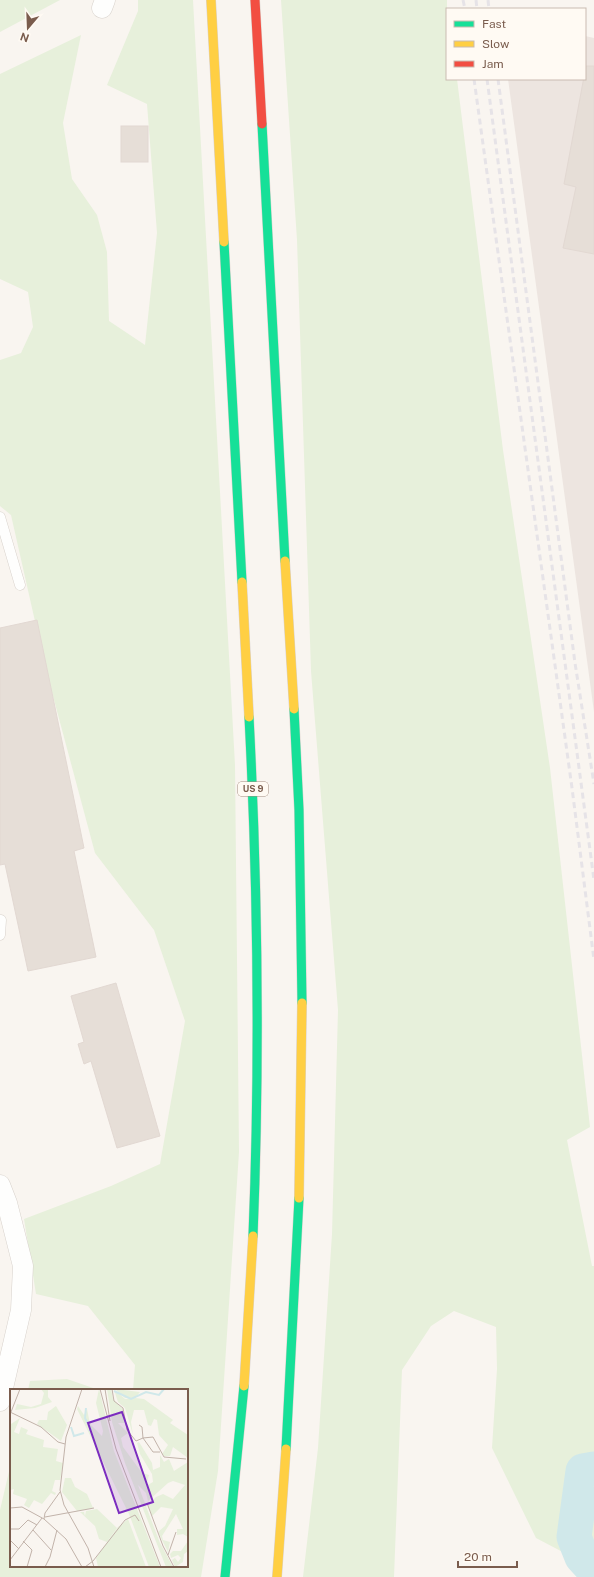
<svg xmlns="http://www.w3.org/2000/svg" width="594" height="1577" viewBox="0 0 594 1577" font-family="'Public Sans',sans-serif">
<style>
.industrial{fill:#ede5e0}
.green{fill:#e7f0db}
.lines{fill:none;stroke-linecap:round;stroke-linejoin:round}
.river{stroke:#d0e8ea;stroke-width:35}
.building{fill:#e6ded7;stroke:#e2d8d2}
.lane-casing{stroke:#d7d1cb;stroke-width:11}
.street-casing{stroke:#d7d1cb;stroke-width:21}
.fast-casing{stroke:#dad1cc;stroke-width:10}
.slow-casing{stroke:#dad1cc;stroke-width:10}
.jam-casing{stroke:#dad1cc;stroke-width:10}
.lane{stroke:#fefefd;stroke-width:10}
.street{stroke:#fefefd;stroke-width:20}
.fast{stroke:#16e098;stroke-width:9}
.slow{stroke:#ffcf43;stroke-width:9}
.jam{stroke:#f24e42;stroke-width:9}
.rail{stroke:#e6e3e7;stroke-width:3;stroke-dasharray:6 4;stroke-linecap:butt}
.labels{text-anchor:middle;stroke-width:3;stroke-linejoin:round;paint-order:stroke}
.shield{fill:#fffaf3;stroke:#a28b7f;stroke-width:1}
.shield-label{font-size:9px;font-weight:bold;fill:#7a5c4d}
.inset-river{fill:none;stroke:#d0e8ea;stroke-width:2}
.inset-road{fill:none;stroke:#c2b3aa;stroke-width:1}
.view{fill:#7b2cbf;fill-opacity:0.15;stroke:#7b2cbf;stroke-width:2}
.inset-edge{fill:none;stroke:#7a5c4d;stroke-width:2}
</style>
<rect width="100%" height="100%" fill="#f9f5f0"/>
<!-- industrial -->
<polygon class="industrial" points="585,36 594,38 594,712 508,79 585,79"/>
<!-- green -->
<g class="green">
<polygon points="0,0 60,0 0,32"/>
<polygon points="138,0 193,0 235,765 239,1152 218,1471 201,1577 0,1577 0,1510 11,1463 11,1566 187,1566 187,1390 133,1390 135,1365 88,1306 36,1294 24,1219 111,1186 160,1164 185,1021 154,930 95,853 46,670 11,515 0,506 0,360 21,353 33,327 28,292 0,279 0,74 81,35 63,123 72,179 97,215 107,252 109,321 145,345 157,233 147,104 107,85 138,11"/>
<polygon points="281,0 447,0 447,79 457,79 503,450 550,768 590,1127 567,1140 592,1266 594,1266 594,1577 577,1577 576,1559 536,1538 492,1448 497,1369 496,1327 454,1311 431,1326 402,1370 394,1577 303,1577 318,1448 332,1234 338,1010 311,671 297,240"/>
<polygon points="67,1379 99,1390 28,1390 30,1381"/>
</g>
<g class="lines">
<!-- river -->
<polyline class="river" points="594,1469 583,1471 574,1537 582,1557 594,1570"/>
</g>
<!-- building -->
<g class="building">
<polygon points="586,66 594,66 594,254 563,248 576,187 564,184"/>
<rect x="121" y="126" width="27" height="36"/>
<polygon points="37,620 84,848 74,851 96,957 28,971 5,864 0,865 0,628"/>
<polygon points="116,983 160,1136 117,1148 91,1061 84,1064 78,1044 84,1042 71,996"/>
</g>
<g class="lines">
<defs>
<g id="lane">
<polyline points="0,517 20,585"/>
<polyline points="0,935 1,920"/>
</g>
<g id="street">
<polyline points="102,8 105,0"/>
<polyline points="0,1185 7,1203 23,1266 21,1310 0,1401"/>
</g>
<g id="fast">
<polyline points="262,124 285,561"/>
<polyline points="224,242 242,582"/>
<polyline points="294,709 299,810 302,1003"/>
<path d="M249,717C258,890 260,1063 253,1236"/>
<polyline points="286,1449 299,1198"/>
<polyline points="225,1577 244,1386"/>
</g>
<g id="slow">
<polyline points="211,0 224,242"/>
<polyline points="285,561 294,709"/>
<polyline points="242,582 249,717"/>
<polyline points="299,1198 302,1003"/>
<polyline points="244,1386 253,1236"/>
<polyline points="277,1577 286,1449"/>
</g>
<polyline id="jam" points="255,0 262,124"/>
</defs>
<!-- lane casing -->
<use href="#lane" class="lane-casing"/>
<!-- street casing -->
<use href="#street" class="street-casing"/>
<!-- fast casing -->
<use href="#fast" class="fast-casing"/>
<!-- slow casing -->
<use href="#slow" class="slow-casing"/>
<!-- jam casing -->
<use href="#jam" class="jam-casing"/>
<!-- lane -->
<use href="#lane" class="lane"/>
<!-- street -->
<use href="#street" class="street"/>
<!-- fast -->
<use href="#fast" class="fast"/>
<!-- slow -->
<use href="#slow" class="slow"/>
<!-- jam -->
<use href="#jam" class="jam"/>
<!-- rail -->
<g class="rail">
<polyline points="463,0 465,9"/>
<polyline points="476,0 477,9"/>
<polyline points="488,0 489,9"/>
<polyline points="474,79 572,788 594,960"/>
<polyline points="487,79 594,880"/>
<polyline points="498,79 575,663 594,784"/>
</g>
</g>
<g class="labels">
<!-- shield labels -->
<rect class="shield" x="238" y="782" width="30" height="14" rx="3"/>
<g class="shield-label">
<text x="253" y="792">US 9</text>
</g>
</g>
<!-- overview -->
<g transform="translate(10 1389)">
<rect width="178" height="178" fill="#f9f5f0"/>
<path d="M31,0H38V8L42,13L25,19L5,21L7,15L21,18L31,15L34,4ZM89,0L104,62L150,178H139L119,125L67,20L68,17L74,26L77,20L80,35L92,47L93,42L86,14ZM97,0H101L103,10L113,20L114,34H108L118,44L111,49L113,58L132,84L139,86L136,97L143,93L142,85L130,65L127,54L129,53L142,74L143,81L150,78V66L154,73L159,70L164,82L178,73V148L173,145L167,146V140H173L166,125L152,147L153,151L160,153L158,163L148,143L155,137L163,120L151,118L142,127L138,116L146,108L153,105L163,110L175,96L163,92L158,94L138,112L136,104L128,96L150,154L163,178H156L115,74L102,33ZM105,0L130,3L125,9L134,10L163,31L160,34L178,46V69L163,58L160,67H154L152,65L158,56L149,46L147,31L144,30L141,37L138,36L134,21H124L121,33L123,46L115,19L108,13L105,4L106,2L115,10L125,9H115ZM46,17L57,36L51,52L27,35L29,31H37L38,23ZM10,29L4,43L9,45L11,38L18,41L16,45L34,51L33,58L48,60L46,72L53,74L50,91H45L42,102L46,104L45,106L41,104L32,115L24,111L19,119L14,116L17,110L3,105L4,100L0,101V40L1,35ZM55,89H61L65,98L77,105L83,119L67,122L52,103ZM87,120L107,139L97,153L89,150L85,137L70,123H74L75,127L76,122ZM118,130L136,178H88L86,169L108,138ZM178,152V162L174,165L173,173L165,178L162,171L165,169L168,173L171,169L168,166L161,169L160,165L163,162H171Z" fill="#e7f0db"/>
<path class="inset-river" d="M104,2L121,10L136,3L149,6L154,0M76,19L75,29L81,40L79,42M61,38L64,47L74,44"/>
<path class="inset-road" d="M72,0L56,48L50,101L54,116L78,159L84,178M90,0L106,60L151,178M95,0L100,32M102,0L104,12L113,19L117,41L126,52L133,49L132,38L129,36M0,23L31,38L48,53L55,55M1,23L10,0M150,63H143L133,49L143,48L154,68L176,70M137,114L153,157L164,178M0,119L12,118L34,130L35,124L50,103M35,128L84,119M34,130L56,150L72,178M0,140H9L18,131L27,136M23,141L41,161M0,151L9,160M13,152L22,161L17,178M158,166L166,143M0,171L32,129M35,178L40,168L47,141M75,178L83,172L115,131L125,126L129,132"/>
<path class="view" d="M112,23L143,113L109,124L78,34Z"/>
<rect width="178" height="178" class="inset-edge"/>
</g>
<!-- legend -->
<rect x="446" y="8" width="140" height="72" fill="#fffaf3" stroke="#cabbb1"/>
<rect x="454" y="21" width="20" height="6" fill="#16e098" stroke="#cabbb1"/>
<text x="482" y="28" font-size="12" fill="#7a5c4d">Fast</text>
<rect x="454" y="41" width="20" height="6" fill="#ffcf43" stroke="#cabbb1"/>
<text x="482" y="48" font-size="12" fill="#7a5c4d">Slow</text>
<rect x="454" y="61" width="20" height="6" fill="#f24e42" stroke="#cabbb1"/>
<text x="482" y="68" font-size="12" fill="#7a5c4d">Jam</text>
<!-- north arrow -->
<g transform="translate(28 28) rotate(199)" stroke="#fffaf3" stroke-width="3" paint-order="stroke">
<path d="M0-3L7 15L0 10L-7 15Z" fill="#7a5c4d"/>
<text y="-6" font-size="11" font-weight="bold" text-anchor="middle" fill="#7a5c4d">N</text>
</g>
<!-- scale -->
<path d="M458 1561v6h59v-6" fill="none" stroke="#7a5c4d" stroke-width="2"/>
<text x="464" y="1561" font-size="12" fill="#7a5c4d" stroke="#fffaf3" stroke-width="3" paint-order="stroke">20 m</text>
</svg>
